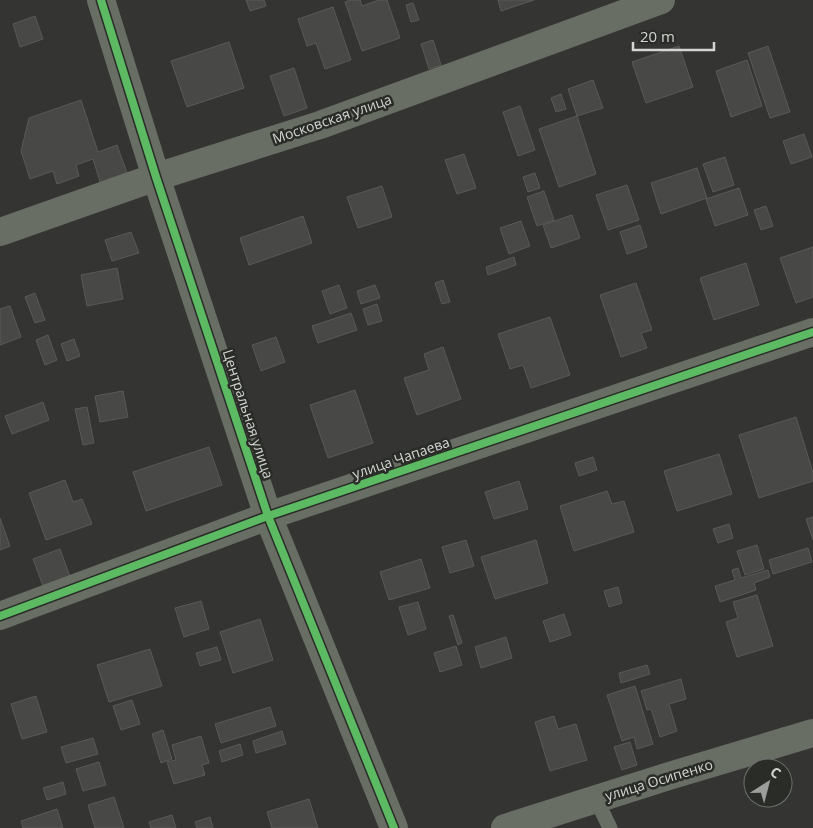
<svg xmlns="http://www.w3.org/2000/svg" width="813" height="828" viewBox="0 0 813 828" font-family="'Open Sans',sans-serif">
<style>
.building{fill:#484947;stroke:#595a58}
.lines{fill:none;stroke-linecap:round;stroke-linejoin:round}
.service{stroke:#696e65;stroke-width:15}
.minor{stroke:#696e65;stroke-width:28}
.cycleway-casing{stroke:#2a2c28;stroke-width:11}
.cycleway{stroke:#5cba63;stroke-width:8}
.labels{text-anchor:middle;stroke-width:5;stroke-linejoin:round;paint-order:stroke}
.street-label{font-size:14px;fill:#d4d6d4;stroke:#2a2c28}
</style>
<rect width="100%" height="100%" fill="#343533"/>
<!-- building -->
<g class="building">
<polygon points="246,0 264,0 266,6 250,11"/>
<polygon points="351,0 360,0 362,6 379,0 387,0 400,38 362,51 345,2"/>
<polygon points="498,0 534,0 501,11"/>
<polygon points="413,3 419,20 411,22 406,5"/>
<polygon points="333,7 351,60 325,69 316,43 307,46 298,19"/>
<polygon points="35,16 43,39 20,47 13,24"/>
<polygon points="433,40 441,65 429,69 421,44"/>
<polygon points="229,42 244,88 187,107 171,61"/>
<polygon points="679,46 693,87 646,103 632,62"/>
<polygon points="768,46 790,112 770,118 748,53"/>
<polygon points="747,60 762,106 731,117 716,71"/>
<polygon points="294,68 307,108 284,116 270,76"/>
<polygon points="593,80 603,108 577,116 568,89"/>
<polygon points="561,94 566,109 556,112 551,98"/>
<polygon points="81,100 98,152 117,145 127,173 100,182 93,159 76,165 79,176 57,184 53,171 30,179 21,151 29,118"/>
<polygon points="520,106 535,150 518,156 503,112"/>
<polygon points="577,116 596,174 559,187 539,129"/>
<polygon points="804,134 812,157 791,164 783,141"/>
<polygon points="464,154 476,188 457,194 445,160"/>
<polygon points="725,157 734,185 713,192 703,164"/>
<polygon points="697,168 707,198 661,214 651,183"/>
<polygon points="535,173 540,188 528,192 523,177"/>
<polygon points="627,185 639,220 608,230 596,195"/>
<polygon points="382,186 392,217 358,228 347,197"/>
<polygon points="739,188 748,215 715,226 706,199"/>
<polygon points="544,191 554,220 537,226 527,197"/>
<polygon points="766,206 773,226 761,230 754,210"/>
<polygon points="572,215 580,238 551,248 543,225"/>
<polygon points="303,216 312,243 249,265 240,238"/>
<polygon points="521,221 530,246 509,254 500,228"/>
<polygon points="640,225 647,247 627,254 620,232"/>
<polygon points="131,232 139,253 112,261 105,240"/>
<polygon points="813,247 813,297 796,303 780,258"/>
<polygon points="514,257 516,265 488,275 486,267"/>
<polygon points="746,263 759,305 714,320 700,278"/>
<polygon points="117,268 123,299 87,306 81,275"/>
<polygon points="443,280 450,302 442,304 435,283"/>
<polygon points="636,283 652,330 641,333 647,348 621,357 600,295"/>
<polygon points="339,285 347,308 330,314 322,291"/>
<polygon points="375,285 380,298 361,304 357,291"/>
<polygon points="35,293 45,320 35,323 25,297"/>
<polygon points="377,304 382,321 368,325 363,309"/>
<polygon points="10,306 21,337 0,345 0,309"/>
<polygon points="351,313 357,330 318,343 312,326"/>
<polygon points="550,317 570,375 531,388 523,365 510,369 498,334"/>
<polygon points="48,335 57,360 45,365 36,340"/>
<polygon points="276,337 285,362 261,371 252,345"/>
<polygon points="74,339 80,356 67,361 61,344"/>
<polygon points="443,347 461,399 417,415 404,378 429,370 424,354"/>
<polygon points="355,390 373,443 328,458 310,405"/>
<polygon points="123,391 128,417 100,422 95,396"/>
<polygon points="43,402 49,420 12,434 5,416"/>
<polygon points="87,407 94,443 83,445 75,409"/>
<polygon points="796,417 813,473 813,481 759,498 739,435"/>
<polygon points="209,447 222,485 146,511 133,472"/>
<polygon points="719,454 732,494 677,511 664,471"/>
<polygon points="593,457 597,470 579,476 575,463"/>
<polygon points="65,480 73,502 82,499 92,524 46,540 29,493"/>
<polygon points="519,481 528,509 494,519 485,492"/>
<polygon points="607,491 612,504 624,501 634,532 574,551 560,506"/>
<polygon points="813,517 813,540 806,519"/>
<polygon points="0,518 10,546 0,550"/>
<polygon points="729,524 733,538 718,543 713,529"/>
<polygon points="466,540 474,566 450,573 442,547"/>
<polygon points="536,540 548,583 495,599 481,557"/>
<polygon points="757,545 764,569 745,575 737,551"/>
<polygon points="808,548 812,562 773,574 769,560"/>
<polygon points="60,549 73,585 46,594 33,559"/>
<polygon points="421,559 430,588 389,600 380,572"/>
<polygon points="738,568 741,578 768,570 770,577 754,583 756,590 720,602 715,586 735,580 732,570"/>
<polygon points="618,587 622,603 609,607 604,591"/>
<polygon points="757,595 773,646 737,657 726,622 738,618 733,602"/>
<polygon points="201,601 209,629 184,637 175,608"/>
<polygon points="418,602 426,629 408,635 399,607"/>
<polygon points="564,614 571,635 550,642 543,621"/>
<polygon points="453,615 462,643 458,645 449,616"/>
<polygon points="260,619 273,660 233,673 220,632"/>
<polygon points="506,637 512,658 481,668 475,647"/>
<polygon points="456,646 462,665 440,672 434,653"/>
<polygon points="217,647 221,660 200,666 196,653"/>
<polygon points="150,649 162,686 109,702 97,665"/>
<polygon points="647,665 650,674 621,683 619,673"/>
<polygon points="681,679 686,699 669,704 677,731 660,737 651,709 647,710 641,691"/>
<polygon points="635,686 653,744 637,749 634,737 622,741 607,695"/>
<polygon points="36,696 47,732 22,739 11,704"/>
<polygon points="132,700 140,724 121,730 113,706"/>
<polygon points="270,707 276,726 221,743 215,724"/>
<polygon points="554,716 558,729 576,724 587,760 550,771 535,722"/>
<polygon points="163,730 172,759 161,763 152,734"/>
<polygon points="282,731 286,744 256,753 253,741"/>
<polygon points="201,736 209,763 202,765 205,775 174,784 167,762 176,760 172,745"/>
<polygon points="93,738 98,754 66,763 61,747"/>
<polygon points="630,742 637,765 622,770 614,747"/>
<polygon points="240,744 243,755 222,762 219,751"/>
<polygon points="99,762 106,785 83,791 76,769"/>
<polygon points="63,782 66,794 47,800 43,788"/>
<polygon points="114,797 124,828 95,828 88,805"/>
<polygon points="309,799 318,828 272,828 267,812"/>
<polygon points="57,809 63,828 23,828 21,821"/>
<polygon points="172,815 176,828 151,828 149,822"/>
<polygon points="210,817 213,828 197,828 195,822"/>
</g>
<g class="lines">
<!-- service -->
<polyline class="service" points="596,799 610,828"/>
<!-- minor -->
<g class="minor">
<polyline points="101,0 156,177 268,516 394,828"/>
<polyline points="0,232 156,177 320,125 661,0"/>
<polyline points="0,616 268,516 813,332"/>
<polyline points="505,828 669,776 813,733"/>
</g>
<defs>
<g id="cycleway">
<polyline points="101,0 156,177 268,516 394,828"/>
<polyline points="0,616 268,516 813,332"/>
</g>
</defs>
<!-- cycleway casing -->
<use href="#cycleway" class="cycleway-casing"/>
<!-- cycleway -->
<use href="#cycleway" class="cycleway"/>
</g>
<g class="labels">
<!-- street labels -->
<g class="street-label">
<text transform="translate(332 119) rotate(-19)" y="5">Московская улица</text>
<text transform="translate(248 414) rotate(72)" y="5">Центральная улица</text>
<text transform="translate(401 458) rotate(-19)" y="5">улица Чапаева</text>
<text transform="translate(659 780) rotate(-17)" y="5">улица Осипенко</text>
</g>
</g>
<!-- north arrow -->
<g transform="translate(768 783) rotate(36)"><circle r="24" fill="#2a2c28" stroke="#6e706d"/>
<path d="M0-4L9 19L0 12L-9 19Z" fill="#9c9e9c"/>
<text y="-8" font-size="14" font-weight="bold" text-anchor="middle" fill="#d4d6d4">С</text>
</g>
<!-- scale -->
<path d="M633 42v8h81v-8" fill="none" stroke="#d4d6d4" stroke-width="2.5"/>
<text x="640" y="42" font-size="15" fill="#d4d6d4" stroke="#2a2c28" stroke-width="4" paint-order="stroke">20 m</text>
</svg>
